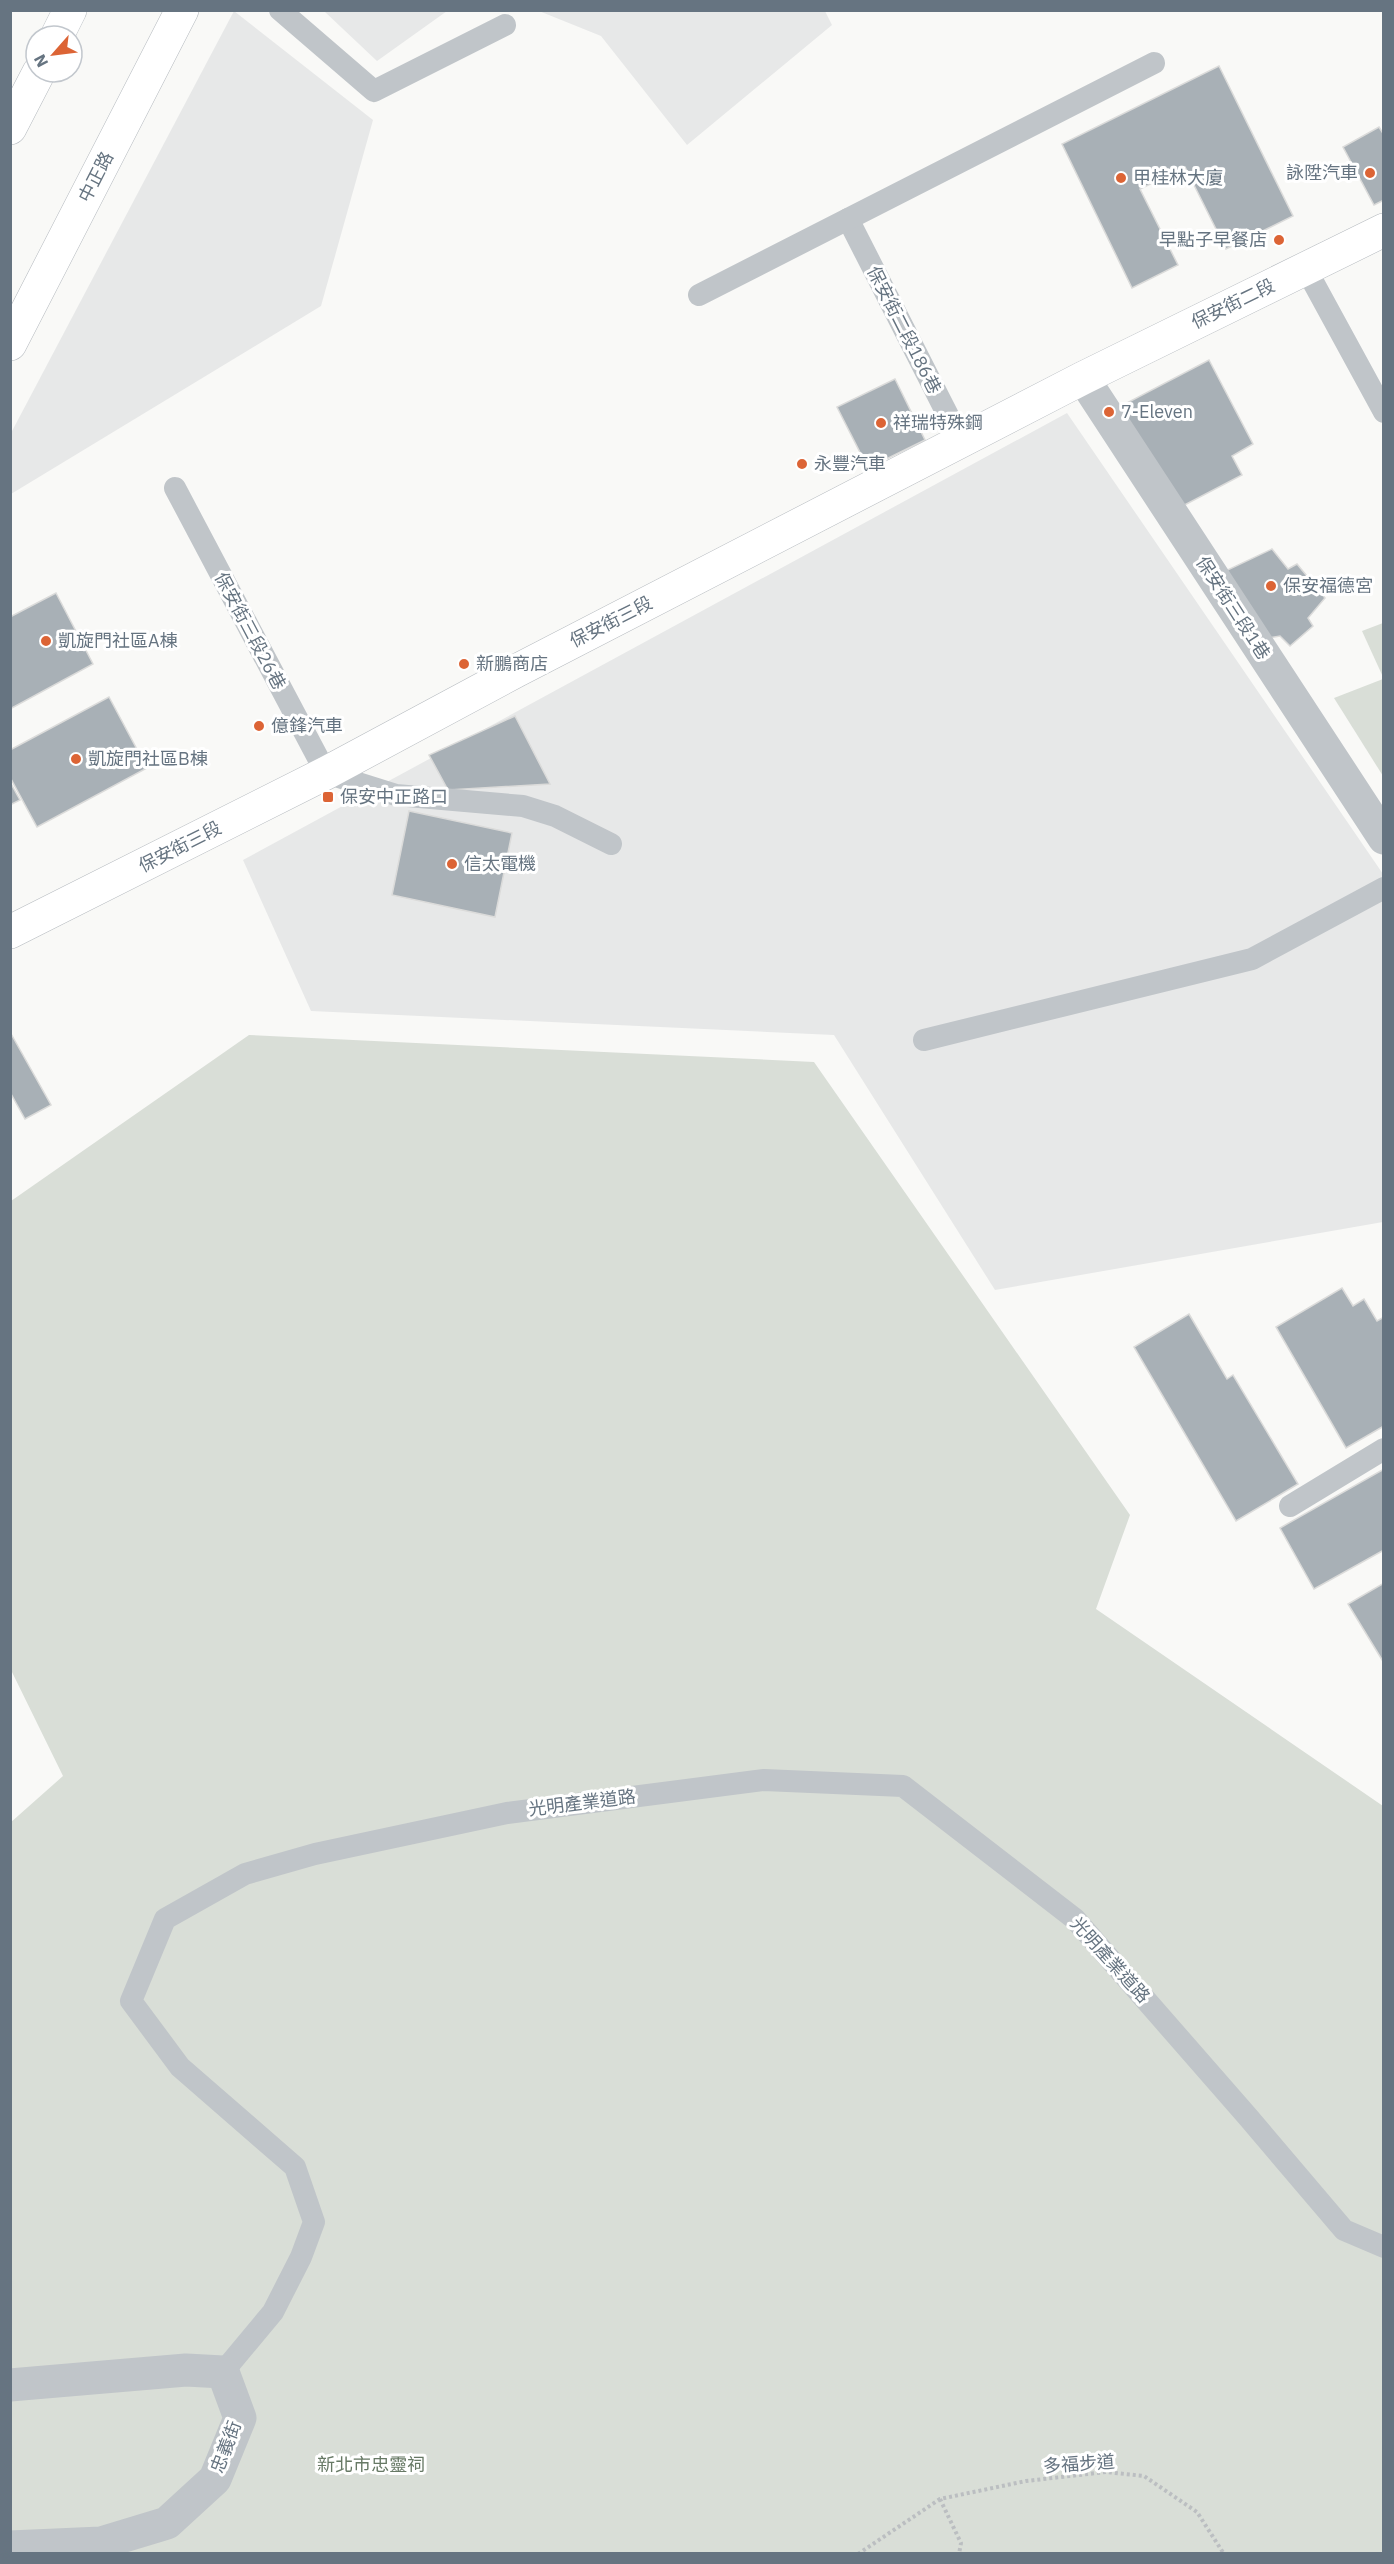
<svg xmlns="http://www.w3.org/2000/svg" width="1394" height="2564" viewBox="0 0 1394 2564" font-family="'IBM Plex Sans','Noto Sans TC',sans-serif">
<style>
.built{fill:#e7e8e8}
.green{fill:#d9ded7}
.building{fill:#a8b0b6;stroke:#dbdbda;stroke-width:1.5}
.lines{fill:none;stroke-linecap:round;stroke-linejoin:round}
.secondary-casing{stroke:#b5babf;stroke-width:34}
.path{stroke:#bbbec1;stroke-width:4;stroke-dasharray:3 3;stroke-linecap:butt}
.lane{stroke:#c0c5c9;stroke-width:22}
.street{stroke:#c0c5c9;stroke-width:33}
.secondary{stroke:#fff;stroke-width:33}
.poi-dot{fill:#dc6435;stroke:#fff;stroke-width:2}
.labels{text-anchor:middle;stroke-width:6;stroke-linejoin:round;paint-order:stroke}
.poi-label{font-size:18px;fill:#667481;stroke:#fff;text-anchor:start}
.street-label{font-size:18px;fill:#667481;stroke:#fff}
.park-label{font-size:18px;fill:#677965;stroke:#fff}
</style>
<rect width="100%" height="100%" fill="#f9f9f7"/>
<!-- built -->
<g class="built">
<polygon points="234,11 373,120 321,306 11,494 11,433"/>
<polygon points="324,11 447,11 377,61"/>
<polygon points="825,11 832,25 687,145 601,36 539,11"/>
<polygon points="1067,413 1383,874 1383,1222 995,1290 834,1035 311,1011 243,860"/>
</g>
<!-- green -->
<g class="green">
<polygon points="1383,623 1384,623 1383,677 1362,631"/>
<polygon points="1383,679 1384,679 1383,776 1334,698"/>
<polygon points="249,1035 814,1062 1130,1515 1096,1609 1383,1806 1383,2553 11,2553 10,1823 63,1776 11,1670 11,1201"/>
</g>
<!-- building -->
<g class="building">
<polygon points="1219,66 1293,216 1226,249 1185,167 1140,189 1178,265 1132,288 1062,144"/>
<polygon points="1379,127 1384,135 1384,200 1374,205 1343,147"/>
<polygon points="1209,360 1253,444 1232,456 1242,475 1175,510 1121,406"/>
<polygon points="895,379 925,440 868,468 837,407"/>
<polygon points="1272,549 1288,569 1297,564 1325,598 1308,618 1313,626 1290,646 1280,636 1262,639 1219,574"/>
<polygon points="56,593 93,664 10,709 10,617"/>
<polygon points="109,697 147,768 37,827 10,777 10,750"/>
<polygon points="515,716 550,784 448,790 429,755"/>
<polygon points="10,782 20,800 10,805"/>
<polygon points="409,811 512,833 495,917 392,895"/>
<polygon points="10,1032 51,1105 25,1119 10,1092"/>
<polygon points="1342,1288 1353,1306 1364,1299 1377,1321 1384,1317 1384,1426 1346,1448 1276,1327"/>
<polygon points="1189,1314 1227,1379 1233,1375 1298,1484 1236,1521 1134,1347"/>
<polygon points="1384,1469 1384,1550 1314,1589 1280,1528"/>
<polygon points="1384,1583 1384,1663 1348,1604"/>
</g>
<g class="lines">
<defs>
<g id="secondary">
<polyline points="57,36 70,10"/>
<polyline points="10,128 39,72"/>
<polyline points="10,344 182,10"/>
<polyline points="10,932 326,773 516,671 1083,378 1384,230"/>
</g>
</defs>
<!-- secondary casing -->
<use href="#secondary" class="secondary-casing"/>
<!-- path -->
<g class="path">
<polyline points="940,2499 961,2543 959,2554"/>
<polyline points="858,2554 940,2499 1026,2481 1106,2472 1144,2476 1197,2512 1224,2554"/>
</g>
<!-- lane -->
<g class="lane">
<polyline points="280,10 374,91 505,25"/>
<polyline points="848,219 961,441"/>
<polyline points="1306,269 1384,412"/>
<polyline points="699,295 1154,63"/>
<polyline points="175,488 326,773 396,795 523,806 555,816 611,844"/>
<polyline points="924,1040 1252,959 1384,888"/>
<polyline points="1290,1506 1384,1449"/>
<polyline points="223,2372 273,2312 301,2257 314,2222 295,2167 180,2067 131,2001 165,1919 245,1874 315,1854 507,1813 764,1780 903,1786 1075,1919 1248,2117 1344,2230 1384,2247"/>
</g>
<!-- street -->
<g class="street">
<polyline points="1083,378 1384,838"/>
<polyline points="10,2385 186,2370 223,2372 240,2418 215,2479 167,2523 101,2543 10,2547"/>
</g>
<!-- secondary -->
<use href="#secondary" class="secondary"/>
</g>
<!-- markers -->
<g class="poi-dot">
<circle cx="1370" cy="173" r="6"/>
<circle cx="1121" cy="178" r="6"/>
<circle cx="1279" cy="240" r="6"/>
<circle cx="1109" cy="412" r="6"/>
<circle cx="881" cy="423" r="6"/>
<circle cx="802" cy="464" r="6"/>
<circle cx="1271" cy="586" r="6"/>
<circle cx="46" cy="641" r="6"/>
<circle cx="464" cy="664" r="6"/>
<circle cx="259" cy="726" r="6"/>
<circle cx="76" cy="759" r="6"/>
<rect x="322" y="791" width="12" height="12" rx="3"/>
<circle cx="452" cy="864" r="6"/>
</g>
<g class="labels">
<!-- poi labels -->
<g class="poi-label">
<text x="1358" y="179" text-anchor="end">詠陞汽車</text>
<text x="1133" y="184">甲桂林大廈</text>
<text x="1267" y="246" text-anchor="end">早點子早餐店</text>
<text x="1121" y="418">7-Eleven</text>
<text x="893" y="429">祥瑞特殊鋼</text>
<text x="814" y="470">永豐汽車</text>
<text x="1283" y="592">保安福德宮</text>
<text x="58" y="647">凱旋門社區A棟</text>
<text x="476" y="670">新鵬商店</text>
<text x="271" y="732">億鋒汽車</text>
<text x="88" y="765">凱旋門社區B棟</text>
<text x="340" y="803">保安中正路口</text>
<text x="464" y="870">信太電機</text>
</g>
<!-- street labels -->
<g class="street-label">
<text transform="translate(96 177) rotate(-63)" y="6">中正路</text>
<text transform="translate(1233 304) rotate(-26)" y="6">保安街二段</text>
<text transform="translate(904 330) rotate(63)" y="6">保安街二段186巷</text>
<text transform="translate(1233 608) rotate(57)" y="6">保安街三段1巷</text>
<text transform="translate(611 622) rotate(-27)" y="6">保安街三段</text>
<text transform="translate(250 631) rotate(62)" y="6">保安街三段26巷</text>
<text transform="translate(180 847) rotate(-27)" y="6">保安街三段</text>
<text transform="translate(582 1803) rotate(-7)" y="6">光明產業道路</text>
<text transform="translate(1110 1960) rotate(48)" y="6">光明產業道路</text>
<text transform="translate(226 2447) rotate(-69)" y="6">忠義街</text>
<text transform="translate(1079 2464) rotate(-4)" y="6">多福步道</text>
</g>
<!-- park labels -->
<g class="park-label">
<text x="371" y="2471">新北市忠靈祠</text>
</g>
</g>
<!-- border -->
<rect width="1394" height="2564" fill="none" stroke="#667481" stroke-width="24"/>
<!-- north arrow -->
<g transform="translate(54 54) rotate(242)"><circle r="28" fill="#ffffff" stroke="#c2c7cd" stroke-width="1.5"/>
<path d="M0-4.5L10 22L0 15L-10 22Z" fill="#dc6435"/>
<text y="-9" font-size="16" font-weight="bold" text-anchor="middle" fill="#667481">N</text>
</g>
</svg>
